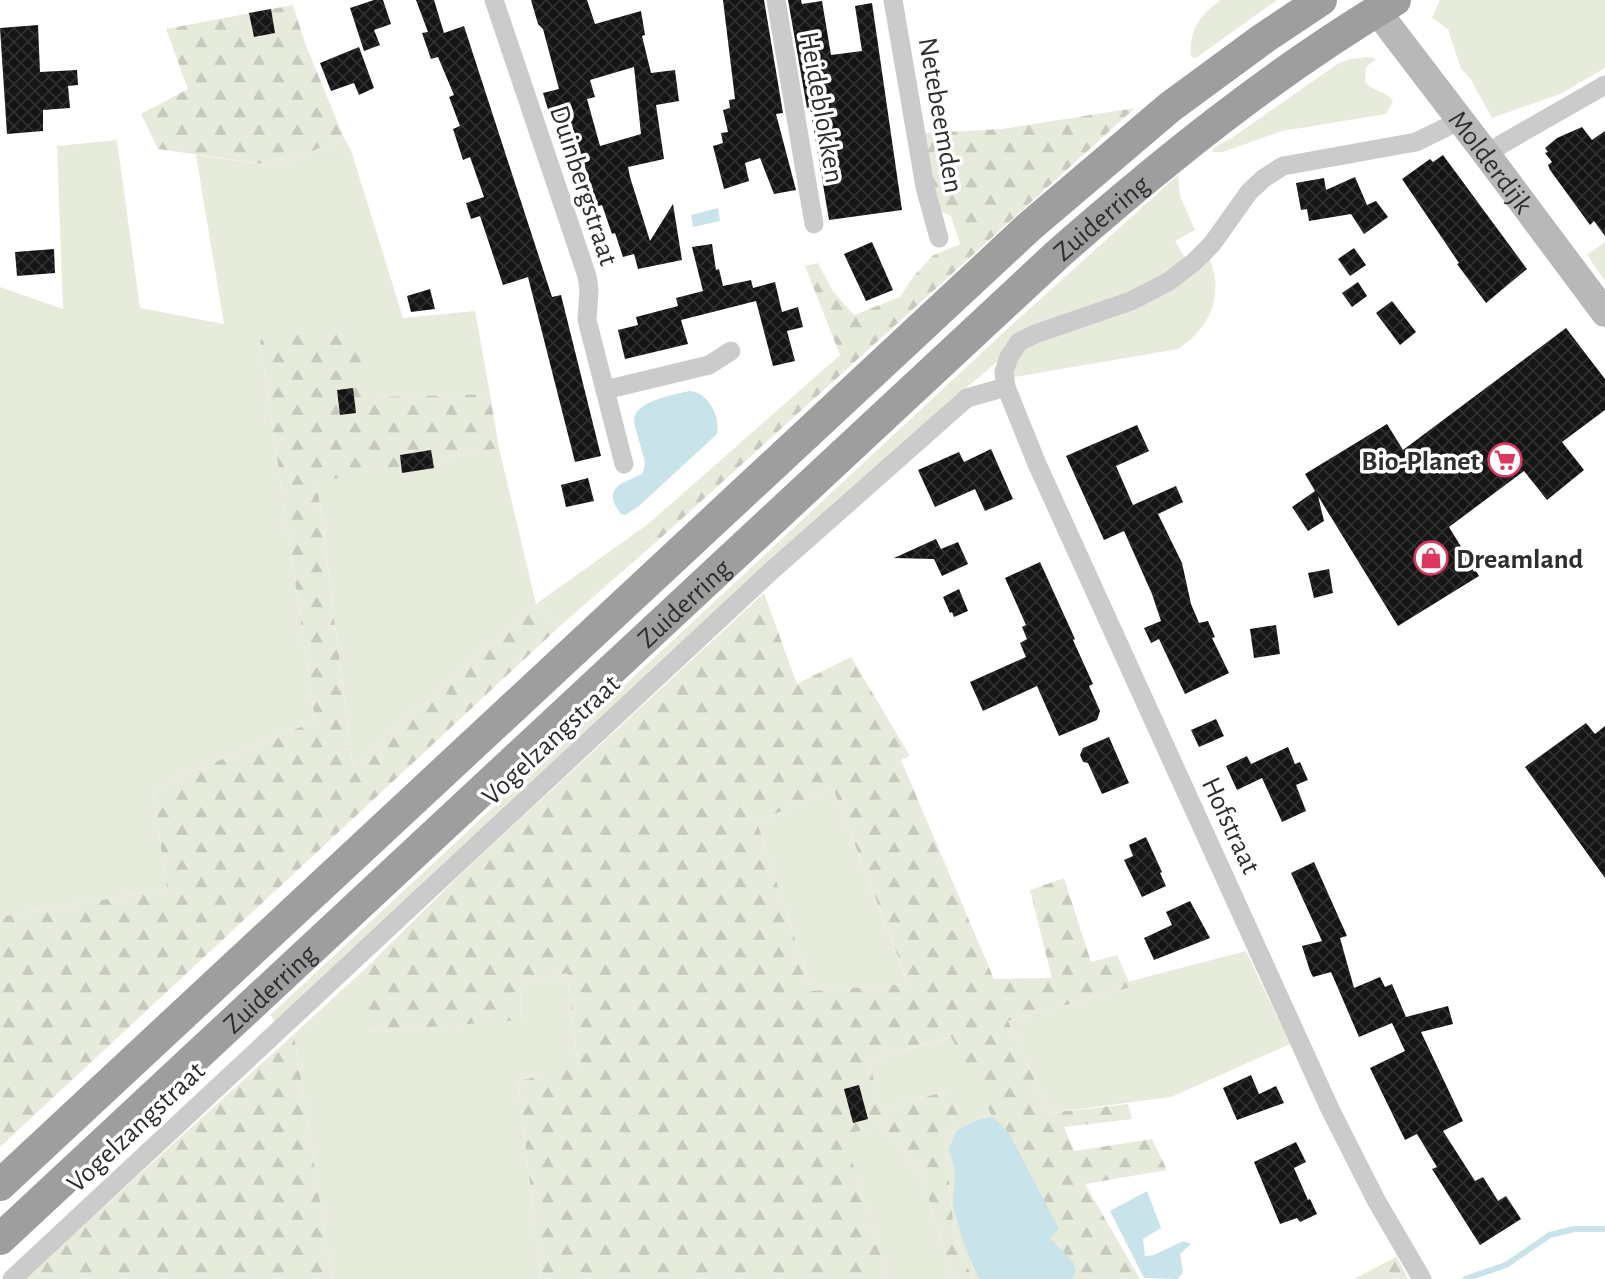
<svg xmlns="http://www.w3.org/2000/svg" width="1605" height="1279" viewBox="0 0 1605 1279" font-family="'Alegreya Sans',sans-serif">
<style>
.grass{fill:#e7ebdc}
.forest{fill:url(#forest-firs);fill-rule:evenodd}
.water{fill:#c9e3ea}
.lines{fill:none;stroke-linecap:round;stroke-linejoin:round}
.stream{stroke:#c9e3ea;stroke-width:6}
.building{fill:url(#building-cross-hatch);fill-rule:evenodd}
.minor{stroke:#cbcbcb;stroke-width:19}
.secondary{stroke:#b8b8b8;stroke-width:28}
.trunk{stroke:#9e9e9e;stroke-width:32}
.labels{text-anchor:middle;stroke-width:7;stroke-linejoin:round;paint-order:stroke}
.street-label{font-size:28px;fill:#2e2e2e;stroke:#fff}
.poi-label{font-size:28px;font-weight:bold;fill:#2e2e2e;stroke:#fff;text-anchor:end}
</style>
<defs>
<pattern id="forest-firs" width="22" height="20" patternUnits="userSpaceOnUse" patternTransform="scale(1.75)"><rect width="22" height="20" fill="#e7ebdc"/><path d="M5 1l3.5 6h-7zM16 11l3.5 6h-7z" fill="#c6cabd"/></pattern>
<pattern id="building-cross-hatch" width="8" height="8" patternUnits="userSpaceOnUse" patternTransform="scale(1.75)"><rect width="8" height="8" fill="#151515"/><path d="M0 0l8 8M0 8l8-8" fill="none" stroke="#2f2f2f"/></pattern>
</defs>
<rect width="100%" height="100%" fill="#fff"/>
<!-- grass -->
<g class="grass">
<path d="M1221,0H1277L1196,58L1191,56C1189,30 1200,14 1221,0Z"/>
<polygon points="1440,0 1605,0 1605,68 1560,94 1492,118 1470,78 1461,69 1448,29 1432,18"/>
<path d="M1370,57L1376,59L1366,67L1365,82C1372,91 1387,91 1393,101L1386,114L1282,131L1223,152H1212L1213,148L1230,139L1339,63L1350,59Z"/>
<polygon points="344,138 351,150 403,318 475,311 490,394 374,397 260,340 315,721 152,788 167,889 0,917 0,287 63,309 57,146 117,140 140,308 224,324 196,155 276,166"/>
<polygon points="1178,175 1180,196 1195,230 1175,241 1186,259 1158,278 998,361 959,394 276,1022 270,1015 1017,320"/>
<polygon points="1605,242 1605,281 1587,255"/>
<path d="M1209,257C1225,295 1210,328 1178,349L1014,377V369L1023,349Z"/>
<polygon points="499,448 536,604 648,524 654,544 559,627 536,604 353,767 317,481"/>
<polygon points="833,788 908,984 812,991 757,822"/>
<polygon points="1246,951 1290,1044 1171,1097 1050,1113 1008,1021 1130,987 1127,982"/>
<polygon points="367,967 367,1032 521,1019 520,985 567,973 578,1068 518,1081 541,1279 332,1279 294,1034"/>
<polygon points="952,1037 1076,1279 972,1279 954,1230 945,1143 956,1127 946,1091 881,1110 869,1060"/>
<polygon points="884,1126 922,1177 953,1279 888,1279 843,1133"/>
</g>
<!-- forest -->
<g class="forest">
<polygon points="293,5 305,43 344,138 276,166 158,149 141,114 188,89 166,29"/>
<polygon points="1135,108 654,544 648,524 840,355 805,266 818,263 832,290 854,315 900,297 913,277 932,256 960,244 951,216 940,211 922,133 1002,129"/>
<polygon points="353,327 374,397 490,394 499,448 317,482 353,767 536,604 559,627 0,1147 0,917 167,889 152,788 315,721 260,340"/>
<path d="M764,593L797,684L851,657L910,756L901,760L994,979L1052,978L1030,890L1064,878L1091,962L1117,955L1131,987L1008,1021L1050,1113L1128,1104L1132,1119L1064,1127L1074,1151L1152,1139L1167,1170L1085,1184L1140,1279H1076L951,1037L869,1060L881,1110L946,1091L970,1114L956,1127L945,1143L954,1230L972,1279H953L922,1177L884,1126L844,1134L888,1279H541L518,1081L578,1067L567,973L520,985L521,1020L367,1032V967L466,869ZM833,788L908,983L907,984L812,991L757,822Z"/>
<polygon points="294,1034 332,1279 24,1279"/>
<polygon points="1397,1257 1408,1279 1354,1279 1396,1257"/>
</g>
<!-- water -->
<g class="water">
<polygon points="718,208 720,221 693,227 691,215"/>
<path d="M690,391C708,392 721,417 717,434L638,507L625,515L621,514C601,488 621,484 642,474C646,466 645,460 642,452C640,442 635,430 634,420C634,401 676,394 690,391Z"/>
<polygon points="993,1117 1009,1133 1059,1229 1050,1238 1073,1262 1076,1272 1072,1279 979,1279 964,1245 953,1205 955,1171 949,1149 957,1130 980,1119"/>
<polygon points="1147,1191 1161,1228 1143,1239 1145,1256 1154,1255 1183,1241 1191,1244 1180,1254 1183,1272 1178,1279 1144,1278 1110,1211"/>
</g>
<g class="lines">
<!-- stream -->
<polyline class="stream" points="1465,1279 1506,1265 1550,1235 1574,1229 1605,1229"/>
</g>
<!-- building -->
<g class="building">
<polygon points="374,0 383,0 391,24 374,30 380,45 364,51 350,8"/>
<polygon points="416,0 434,0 444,33 464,26 552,297 561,295 601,456 575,462 528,277 503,285 480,216 471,219 466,203 484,197 470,157 463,160 453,129 460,126 449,97 454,95 438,57 431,59 422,33 428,32"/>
<path d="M531,0H587L595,24L641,11L645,35L642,36L651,73L675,70L679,101L656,105L664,159L628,167L630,177L650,241L673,204L682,260L638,269L634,254L623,257L615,233L612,234L602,205L588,209L582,192L592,189L568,113L551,119L543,93L559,89L543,29L538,24ZM634,67L641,134L600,146L587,99L595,97L590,80Z"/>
<polygon points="723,0 764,0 783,113 776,114 796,190 774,194 760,158 745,163 749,181 724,189 713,146 723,143 721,133 728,132 723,110 730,108 729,100 735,99"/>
<polygon points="788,0 801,0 802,4 822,1 831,55 862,51 855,6 872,3 902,210 829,220 810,107 807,108"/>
<polygon points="271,9 275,33 254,37 249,13"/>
<polygon points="38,25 40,72 77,70 78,85 68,86 70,108 43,110 43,131 7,134 0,28"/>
<polygon points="359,47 374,88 359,95 354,83 331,91 320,63"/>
<polygon points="1582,127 1592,140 1605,131 1605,236 1594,221 1590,225 1550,170 1548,165 1552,162 1545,153 1548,152 1545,148 1557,138"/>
<polygon points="1443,155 1527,269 1486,303 1457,264 1459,263 1402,179 1430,159 1433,162"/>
<polygon points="1355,177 1367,205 1376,201 1388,217 1364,234 1351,214 1309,221 1307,209 1301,210 1296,183 1324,178 1326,190"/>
<polygon points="872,242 893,290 866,301 844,254"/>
<polygon points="712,244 716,270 719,269 723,286 751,280 753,288 775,282 782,312 798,307 803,327 787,331 795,361 773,366 756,301 681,320 688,344 625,359 618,330 638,325 636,317 678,306 676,298 703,291 692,247"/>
<polygon points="1354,248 1366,265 1350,276 1338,259"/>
<polygon points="54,249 55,273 17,276 15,252"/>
<polygon points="1358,282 1367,296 1352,307 1342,293"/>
<polygon points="430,289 435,309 411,312 407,296"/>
<polygon points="1392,301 1416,332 1400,345 1376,313"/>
<polygon points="1566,328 1605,379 1605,410 1562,442 1584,470 1547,500 1524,471 1449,527 1479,576 1398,626 1318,496 1324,521 1308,531 1292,507 1315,491 1305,474 1387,424 1403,450"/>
<polygon points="353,388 356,413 340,415 337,390"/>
<polygon points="1137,425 1149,451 1116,466 1133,505 1176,486 1183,502 1158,514 1182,563 1191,604 1199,623 1208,621 1215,637 1212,638 1229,673 1185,694 1159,639 1151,643 1144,628 1161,621 1152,594 1124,531 1104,540 1066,456"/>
<polygon points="991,449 1013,499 985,511 975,489 935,507 918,470 959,452 964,462"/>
<polygon points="431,450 434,468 402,473 400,455"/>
<polygon points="588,478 594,501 566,507 561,485"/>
<polygon points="936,539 941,549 958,542 968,564 942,576 934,559 894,558"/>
<polygon points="1040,562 1075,639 1073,640 1093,684 1089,686 1100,711 1097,720 1059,736 1037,686 983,711 970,682 1026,657 1020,643 1027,639 1022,627 1026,625 1005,578"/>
<polygon points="1329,569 1333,593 1314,598 1308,573"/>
<polygon points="959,589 968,611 954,617 952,612 950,613 943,597"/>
<polygon points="1276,625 1280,654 1254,658 1250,629"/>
<polygon points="1216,719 1224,736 1199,747 1191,730"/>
<polygon points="1586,723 1595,734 1605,726 1605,878 1525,767"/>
<polygon points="1109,737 1129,783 1102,794 1088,763 1083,762 1080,755 1083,748"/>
<polygon points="1288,747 1295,764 1300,762 1308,780 1296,785 1306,811 1282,822 1262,778 1237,790 1226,766 1247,756 1251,764"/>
<polygon points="1146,837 1162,872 1160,873 1166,886 1142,897 1124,860 1133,856 1129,845"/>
<polygon points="1314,862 1347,936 1340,938 1354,988 1380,977 1385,987 1392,984 1406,1017 1448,1006 1453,1024 1421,1032 1463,1121 1443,1131 1475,1181 1483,1177 1498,1201 1506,1196 1521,1219 1480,1245 1432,1169 1437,1167 1417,1134 1405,1140 1370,1068 1405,1051 1392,1023 1359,1037 1331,972 1313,977 1310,971 1302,946 1322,941 1291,873"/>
<polygon points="1190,901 1210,938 1154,960 1144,938 1172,925 1166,912"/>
<polygon points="1251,1075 1259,1094 1276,1086 1284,1103 1237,1120 1223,1088"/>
<polygon points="859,1085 868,1119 853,1123 844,1089"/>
<polygon points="1296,1142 1306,1162 1294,1168 1308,1200 1310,1199 1317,1214 1300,1222 1297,1218 1280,1224 1254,1162"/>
</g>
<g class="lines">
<!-- minor -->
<g class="minor">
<polyline points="494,0 587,276 589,290 587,320 624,464"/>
<polyline points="776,0 814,224"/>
<polyline points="893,0 925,187 939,238"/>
<polyline points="1487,155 1502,144 1605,85"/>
<polyline points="605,390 709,365 731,351"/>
<polyline points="12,1279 768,574 967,398 1006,387"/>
<polyline points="1422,1279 1376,1200 1330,1109 1037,464 1006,387 1004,372 1009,357 1019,342 1035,334 1131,301 1168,282 1194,262 1212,244 1249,192 1264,178 1283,166 1416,142 1461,120"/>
</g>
<!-- secondary -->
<path class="secondary" id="s1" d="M1377,11L1487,155L1605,313"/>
<!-- trunk -->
<g class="trunk">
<polyline points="0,1185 1030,226 1170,107 1264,38 1321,0"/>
<path id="s2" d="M0,1239L1058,254C1164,161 1274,72 1395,0"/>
</g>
</g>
<!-- icons -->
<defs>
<symbol id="supermarket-ring" viewBox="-11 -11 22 22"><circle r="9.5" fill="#fff" stroke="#de375f" stroke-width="1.5"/><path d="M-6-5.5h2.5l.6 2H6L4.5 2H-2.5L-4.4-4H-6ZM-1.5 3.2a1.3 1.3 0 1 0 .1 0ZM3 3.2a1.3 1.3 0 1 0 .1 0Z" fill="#de375f"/></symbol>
<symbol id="shop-ring" viewBox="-11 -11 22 22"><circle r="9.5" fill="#fff" stroke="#de375f" stroke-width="1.5"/><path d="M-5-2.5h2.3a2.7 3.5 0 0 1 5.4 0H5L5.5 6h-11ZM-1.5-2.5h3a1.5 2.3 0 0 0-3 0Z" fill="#de375f"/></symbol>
</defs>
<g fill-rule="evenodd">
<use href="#supermarket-ring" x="1486" y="441" width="38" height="38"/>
<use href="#shop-ring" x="1412" y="539" width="38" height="38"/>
</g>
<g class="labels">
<!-- street labels -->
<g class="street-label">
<text transform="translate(823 107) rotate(80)" y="10">Heideblokken</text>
<text transform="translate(942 115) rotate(80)" y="10">Netebeemden</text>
<text dy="10" stroke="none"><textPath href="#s1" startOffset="189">Molderdijk</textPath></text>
<text transform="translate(585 185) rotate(72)" y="10">Duinbergstraat</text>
<text dy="10" stroke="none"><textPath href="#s2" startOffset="1502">Zuiderring</textPath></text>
<text dy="10" stroke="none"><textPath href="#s2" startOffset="934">Zuiderring</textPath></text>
<text transform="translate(550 739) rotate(-43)" y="10">Vogelzangstraat</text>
<text transform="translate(1232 825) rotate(65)" y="10">Hofstraat</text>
<text dy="10" stroke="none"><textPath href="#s2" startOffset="368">Zuiderring</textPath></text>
<text transform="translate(135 1126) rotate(-43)" y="10">Vogelzangstraat</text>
</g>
<!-- poi labels -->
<g class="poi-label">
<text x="1480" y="470">Bio-Planet</text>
<text x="1456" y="568" text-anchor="start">Dreamland</text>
</g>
</g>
</svg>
